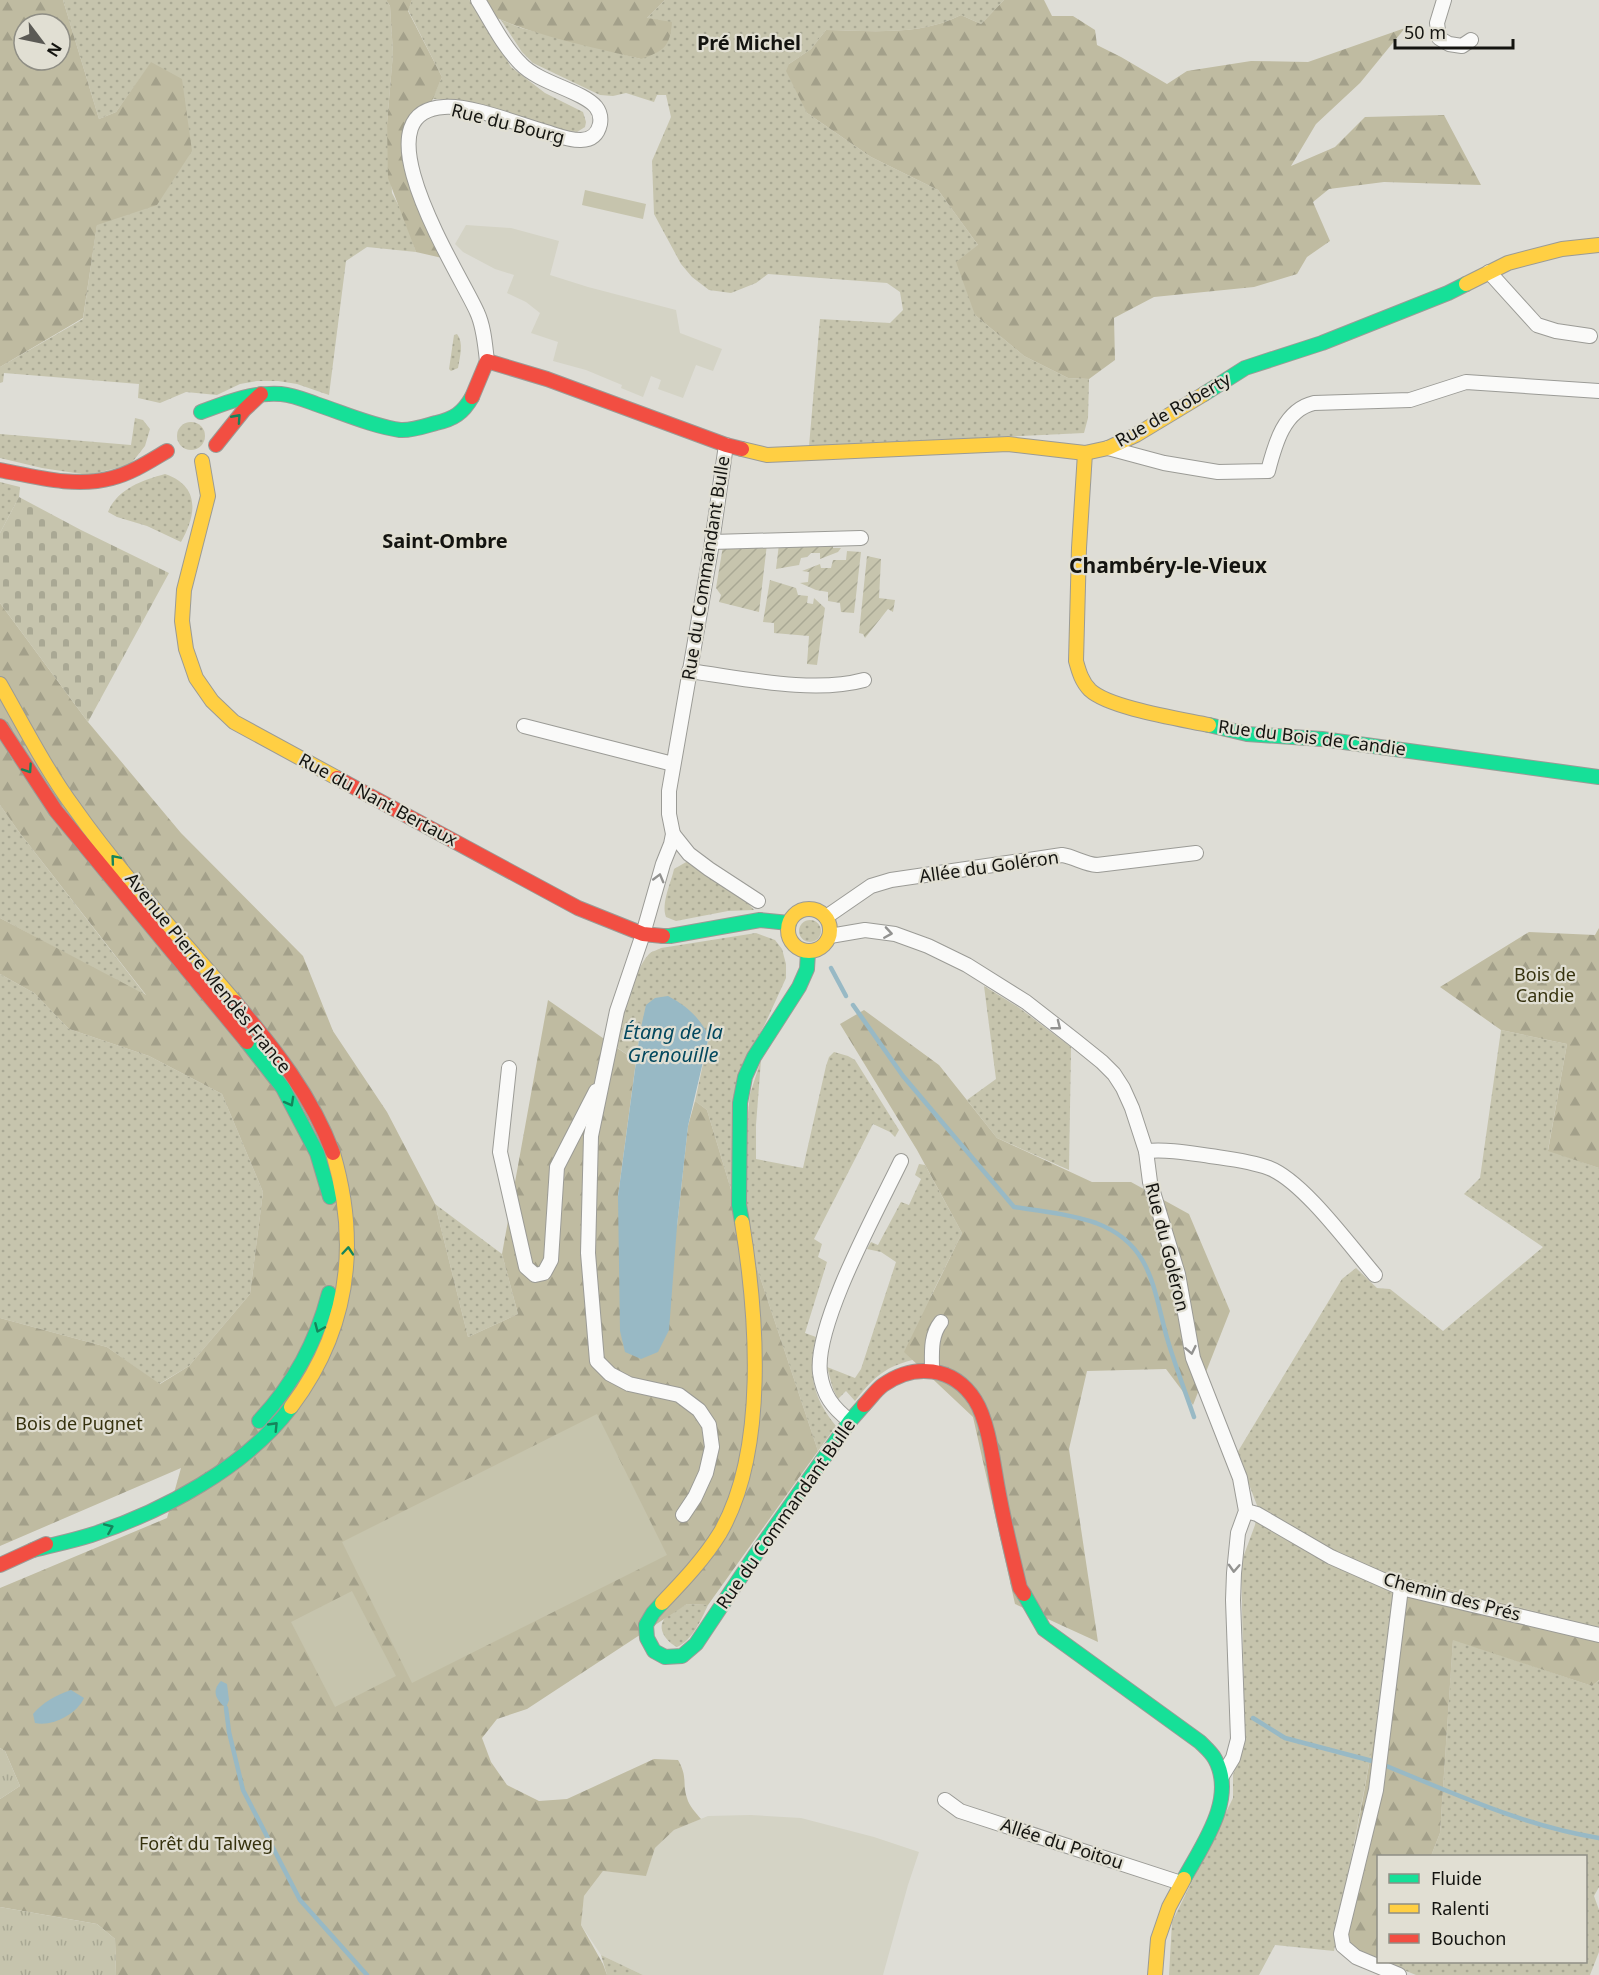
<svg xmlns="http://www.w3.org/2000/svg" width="1599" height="1975" viewBox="0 0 1599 1975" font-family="'Noto Sans',sans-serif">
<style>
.built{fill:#d4d3c5}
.grass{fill:url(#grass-dots)}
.forest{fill:url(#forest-firs);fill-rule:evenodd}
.cemetery{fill:url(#cemetery-stones)}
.park{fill:url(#park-tufts)}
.garden{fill:url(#garden-furrows)}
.pitch{fill:#c6c4ad}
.water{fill:#98b9c5}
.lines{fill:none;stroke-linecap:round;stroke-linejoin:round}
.stream{stroke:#98b9c5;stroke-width:4.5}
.street-casing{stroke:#9b9b96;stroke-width:16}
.fast-casing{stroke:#9b9b96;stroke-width:16}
.slow-casing{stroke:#9b9b96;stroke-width:16}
.jam-casing{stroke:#9b9b96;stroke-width:16}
.street{stroke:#fafaf9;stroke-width:14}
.fast{stroke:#16e098;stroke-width:14}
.slow{stroke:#ffcf43;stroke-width:14}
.jam{stroke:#f24e42;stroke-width:14}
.oneway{stroke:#15845b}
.oneway2{stroke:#929290}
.labels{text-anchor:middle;stroke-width:4.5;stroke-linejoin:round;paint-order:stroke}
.street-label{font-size:18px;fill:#141410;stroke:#e1dfd3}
.park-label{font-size:18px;fill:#36320e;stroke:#e1dfd3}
.neighbourhood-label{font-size:20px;font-weight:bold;fill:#141410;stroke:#e1dfd3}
.water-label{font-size:20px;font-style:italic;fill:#03485e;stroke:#e1dfd3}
.quarter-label{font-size:21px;font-weight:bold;fill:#141410;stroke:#e1dfd3}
</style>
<defs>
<pattern id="grass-dots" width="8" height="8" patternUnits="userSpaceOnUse" patternTransform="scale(1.5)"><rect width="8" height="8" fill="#c6c4ad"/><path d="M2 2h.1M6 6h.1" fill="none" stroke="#a9a894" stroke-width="1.8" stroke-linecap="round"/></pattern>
<pattern id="forest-firs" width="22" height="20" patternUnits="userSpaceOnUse" patternTransform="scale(1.5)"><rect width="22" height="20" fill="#bfbba1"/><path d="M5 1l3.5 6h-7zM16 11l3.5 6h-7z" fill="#a3a08a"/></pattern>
<pattern id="cemetery-stones" width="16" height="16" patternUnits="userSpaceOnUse" patternTransform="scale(1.5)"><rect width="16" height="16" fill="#c6c4ad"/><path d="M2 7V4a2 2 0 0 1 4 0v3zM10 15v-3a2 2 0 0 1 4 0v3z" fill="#a9a894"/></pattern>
<pattern id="park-tufts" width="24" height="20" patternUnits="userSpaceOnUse" patternTransform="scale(1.5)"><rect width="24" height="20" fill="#c6c4ad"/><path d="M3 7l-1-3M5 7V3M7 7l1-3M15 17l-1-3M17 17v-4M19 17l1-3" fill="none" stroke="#a9a894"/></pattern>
<pattern id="garden-furrows" width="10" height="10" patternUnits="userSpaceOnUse" patternTransform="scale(1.5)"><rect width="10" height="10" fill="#c6c4ad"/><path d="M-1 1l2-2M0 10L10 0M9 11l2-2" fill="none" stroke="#a9a894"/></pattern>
</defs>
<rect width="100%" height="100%" fill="#deddd6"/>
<!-- built -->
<g class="built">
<polygon points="466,225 511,228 559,241 550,275 588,287 676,310 680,333 722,349 713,371 696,365 683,398 658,389 661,380 651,376 643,397 621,388 622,385 586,370 553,361 558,342 531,333 540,313 526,302 507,293 514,275 495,269 463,252 455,244"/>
<polygon points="751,1815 801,1818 874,1837 919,1852 908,1885 883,1975 643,1975 601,1955 581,1925 584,1896 603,1871 646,1875 655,1848 674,1830 708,1816"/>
</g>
<!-- grass -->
<g class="grass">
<polygon points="63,0 386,0 390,6 393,53 387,124 392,193 404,216 416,252 367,247 346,261 329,395 297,384 278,381 257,381 240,384 217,395 186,392 160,403 138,398 139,384 4,373 3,382 0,383 0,367 83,319 97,224 151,63 116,112 99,119"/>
<polygon points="412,0 469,0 476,8 511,67 545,93 583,112 586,122 585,127 577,132 567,131 462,100 432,99 442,77 408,10"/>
<path d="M665,0H1004L981,24L961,15C921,36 870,31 826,30L811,49L789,64L807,113L871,157L938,190L978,245L975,315L1024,356L1068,378L1089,379L1088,418L1084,433L809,446L820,319L890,323L903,310L900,292L887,283L768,274L756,283L731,293L709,290L692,277L681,264L654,214L652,161L671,117L666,95H657L654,102L626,93L613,96L600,95L533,63L522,52L501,20L521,28L641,59L647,18Z"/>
<path d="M457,334C464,343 460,356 458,368L451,371L449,369L454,335Z"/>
<polygon points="135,418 143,420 150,429 145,446 130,465 88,475 42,468 0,458 0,434 131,445"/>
<circle cx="191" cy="436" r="14"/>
<path d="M165,474C200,486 197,514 181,542L147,526L117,517L108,512C117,489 143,480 165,474Z"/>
<polygon points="0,482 20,487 19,497 0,533"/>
<polygon points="0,805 19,832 147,997 0,918"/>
<path d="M688,861L746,901L754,910L728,911L676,921L666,917C661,903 671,883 674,869Z"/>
<circle cx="810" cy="931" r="11"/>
<path d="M756,933L775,940L782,949L786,964V978L765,1024L742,1067L732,1193L707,1110L695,1101L709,1036L640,1032L636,1061L615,1046C620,1025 634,969 649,954C652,951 658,950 661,948Z"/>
<polygon points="0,974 34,993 69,1029 149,1056 222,1094 263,1192 250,1294 189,1366 159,1384 107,1347 0,1318"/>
<polygon points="984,986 1018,1007 1071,1047 1069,1170 997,1138 967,1100 996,1079"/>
<polygon points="1501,1030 1567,1044 1548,1150 1599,1168 1599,1628 1404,1577 1334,1951 1275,1945 1259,1975 1169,1975 1172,1922 1233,1798 1233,1775 1245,1740 1241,1563 1255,1525 1258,1508 1237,1453 1342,1279 1356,1268 1377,1288 1390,1289 1443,1331 1543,1247 1464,1194 1480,1178"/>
<path d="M834,1052L848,1056L855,1060L899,1130L895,1137L890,1132L873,1124L814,1239L822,1244L818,1257L827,1262L805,1333L816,1337C807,1371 813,1399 836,1426L818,1451L747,1238V1122L750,1094L761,1060L756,1125V1159L803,1168L826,1066L829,1057Z"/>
<path d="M919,1164L925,1165L962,1233L931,1296L925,1357C888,1365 878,1372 855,1401L846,1391L838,1399L833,1389L827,1367L855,1378L861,1369L896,1262L881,1252L867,1249L871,1242L878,1245L901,1202L909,1205L921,1179L915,1175Z"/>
<polygon points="435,1204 502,1254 518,1314 468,1337"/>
<path d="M687,1604L708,1605C701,1620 692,1641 677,1647C667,1642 656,1629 665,1618C670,1612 680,1608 687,1604Z"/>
<polygon points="1453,1639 1592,1686 1599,1680 1599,1887 1594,1896 1599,1910 1599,1952 1590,1975 1416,1975 1389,1964 1390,1962 1586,1962 1586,1856 1431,1856 1440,1833"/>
<polygon points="601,1955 643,1975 607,1975"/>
</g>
<!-- forest -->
<g class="forest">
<path d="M0,0H63L99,119L116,112L151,62L182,79L192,151L157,205L97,225L83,318L0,367ZM24,24H60V60H24Z"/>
<polygon points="386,0 412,0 408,11 442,77 431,103 413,121 405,140 451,260 416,252 388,178 387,124 393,53 390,6"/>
<path d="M469,0H665L647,18L672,22C670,47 664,51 641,59C599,48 496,29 469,0Z"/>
<path d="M1004,0H1044L1052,16H1073L1095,30L1097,45L1121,57L1167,84L1187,71L1251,61L1308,62L1405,28L1360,83L1316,124L1291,166L1335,147L1365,117L1444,115L1481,185L1384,182L1329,189L1313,202L1330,241L1307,257L1297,274L1254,287L1154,297L1114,318L1115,360L1089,379L1068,378L1024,356L975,315L956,262L978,245L938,190L871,157L807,113L786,71L789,64L811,49L826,30C870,31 921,36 961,15L981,24Z"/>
<path d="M0,603L88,722L181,833L303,956L333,1031L387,1112L435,1204L468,1337L518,1314L502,1254L548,1000L636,1061L618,1196L677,1226L688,1126L695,1101L707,1110L732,1193L818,1451L708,1605L687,1604L527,1709L497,1719L482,1738L491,1762L507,1785L539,1801L567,1799L654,1759L678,1760C688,1777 682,1783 687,1798C689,1806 696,1813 701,1819L674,1830L655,1848L646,1876L603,1871L584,1896L581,1925L603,1964L607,1975H116L115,1939L97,1924L0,1907V1799L20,1786L5,1751L0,1748V1588L167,1518L181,1468L0,1546V1318L107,1347L160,1384L189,1366L250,1294L263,1192L222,1094L149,1056L69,1029L34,993L0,974V918L146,995L19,832L0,805Z"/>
<polygon points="1599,928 1599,1168 1548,1151 1567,1044 1501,1030 1440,987 1529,932 1595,935"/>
<polygon points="864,1010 939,1065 997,1138 1092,1182 1131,1182 1189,1214 1230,1311 1193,1405 1166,1369 1087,1371 1069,1449 1098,1642 1015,1604 973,1417 904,1352 962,1233 917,1150 840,1024"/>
<polygon points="1403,1577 1599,1628 1599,1680 1592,1686 1453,1640 1440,1833 1431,1856 1378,1856 1378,1959 1337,1941"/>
</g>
<!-- cemetery -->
<polygon class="cemetery" points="19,497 81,530 169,573 88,722 0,603 0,533"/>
<!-- park -->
<g class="park">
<polygon points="0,1748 5,1751 20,1786 0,1799"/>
<polygon points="0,1907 97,1924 115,1939 116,1975 0,1975"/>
</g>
<!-- garden -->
<g class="garden">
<polygon points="833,541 833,548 841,548 838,552 820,559 820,553 811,553 807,557 801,558 799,565 776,569 779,544"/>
<polygon points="767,544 759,612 719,602 721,595 716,588 723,546"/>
<polygon points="847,551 861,552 854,613 841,612 840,603 828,601 828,592 816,590 800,583 808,582 809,572 802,571 820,564 821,568 831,568 833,560 846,560"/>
<polygon points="867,556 881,559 879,598 895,600 893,612 888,609 865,638 863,634 859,633"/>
<polygon points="770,580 796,588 798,595 808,596 807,603 813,604 814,598 825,608 817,665 807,664 809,636 774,633 774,623 763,622"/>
</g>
<!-- pitch -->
<g class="pitch">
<polygon points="585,190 646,204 643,219 582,205"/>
<polygon points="597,1414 667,1555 412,1683 342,1542"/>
<polygon points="352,1591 396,1676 335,1707 291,1622"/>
</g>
<!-- water -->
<g class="water">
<path d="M668,996C687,1006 699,1017 709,1036L688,1126L677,1226L669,1330L658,1352L641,1359L625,1352L620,1331L618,1196L640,1032L646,1005L655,998Z"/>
<path d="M221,1681L227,1684L229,1700L226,1708C216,1700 211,1691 221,1681Z"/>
<path d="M71,1690L84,1698C77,1714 52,1727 35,1723L33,1714C43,1702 56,1695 71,1690Z"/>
</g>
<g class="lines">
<!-- stream -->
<g class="stream">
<polyline points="831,968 846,996"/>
<path d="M853,1005L903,1076L1014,1207C1041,1211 1070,1214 1096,1223C1152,1244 1153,1288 1167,1338C1175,1365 1185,1391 1194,1417"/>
<polyline points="226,1708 229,1732 243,1790 300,1900 367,1975"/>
<polyline points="1253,1718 1285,1738 1376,1762"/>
<path d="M1384,1765C1455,1794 1524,1826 1599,1838"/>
</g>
<defs>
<g id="street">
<path d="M478,0C491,21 503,46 521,64C539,83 583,91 596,107C600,112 601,118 600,124C594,151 563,137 546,132C518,124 472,105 444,107C354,112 462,277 477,312C484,327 485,345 487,361"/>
<polyline points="1444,0 1437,23 1439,38 1449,44 1462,46 1471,40"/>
<polyline points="1489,272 1537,325 1556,331 1590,336"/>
<path d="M1108,448L1164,463L1218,472L1268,471C1275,444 1284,410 1314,403L1410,400L1466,382L1599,391"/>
<polyline points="712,542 861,538"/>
<path d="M689,671C743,678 813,694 864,680"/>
<polyline points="524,726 673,764"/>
<polyline points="673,834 689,854 709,869 758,901"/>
<path d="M826,917L871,886L891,880L1062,855C1075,857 1084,864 1097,865L1196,853"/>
<polyline points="830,936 865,930 895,934 928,946 967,965 1026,1002 1076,1041 1102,1062 1114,1074 1123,1088 1132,1108 1146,1151 1150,1182 1178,1274 1193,1358 1240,1478 1246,1511 1238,1533 1234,1573 1233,1600 1238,1739 1233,1758 1222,1776"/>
<polyline points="509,1068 500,1152 526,1267 535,1275 544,1273 551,1260 557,1167 596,1091"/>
<path d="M1146,1151C1168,1149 1189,1153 1210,1156C1230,1159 1250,1161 1269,1168C1303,1181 1350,1246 1375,1275"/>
<path d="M932,1370C932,1353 930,1336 941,1322"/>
<path d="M850,1421C833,1408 823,1395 820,1373C814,1324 879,1207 901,1161"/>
<polyline points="1246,1511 1257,1514 1331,1557 1401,1588 1599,1635"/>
<polyline points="683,1515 695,1497 706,1473 712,1447 709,1425 699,1410 679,1395 629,1384 610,1374 597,1361 588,1253 591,1136 617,1011 643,934 663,864 671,844 673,834 669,814 669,791 711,549 726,445"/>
<polyline points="945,1800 960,1811 1181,1883"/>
<polyline points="1399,1975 1356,1957 1343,1946 1341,1934 1376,1790 1401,1588"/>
</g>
<g id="fast">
<polyline points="1204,394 1245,368 1322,343 1448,293 1466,284"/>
<path d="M201,412C228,402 252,392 281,394C293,395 305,400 316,404C343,413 372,426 400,430C412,431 425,426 436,423C454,419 463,413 472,397"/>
<polyline points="1209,725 1247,734 1322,739 1599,777"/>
<polyline points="663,936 670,936 760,920 789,923"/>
<polyline points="247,1042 283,1088 317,1153 330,1197"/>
<polyline points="742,1222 739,1205 740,1103 745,1077 754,1057 799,987 807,969 808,952"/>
<path d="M259,1421C294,1383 316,1343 329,1293"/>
<path d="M33,1550C52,1545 72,1541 91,1535C162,1512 246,1467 291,1407"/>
<path d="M1024,1594L1044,1629L1200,1742C1205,1747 1212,1753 1215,1759C1237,1799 1202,1845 1184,1879"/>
<polyline points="662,1603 653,1613 646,1625 647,1638 654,1651 665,1657 682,1656 696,1644 756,1554 850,1421 864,1405"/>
</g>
<g id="slow">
<polyline points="1466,284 1508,263 1562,249 1599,245"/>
<polyline points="742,449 767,455 1008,444 1085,453 1108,448 1136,435 1204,394"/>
<path d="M1085,453L1079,548L1076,661C1079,672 1082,682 1090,690C1109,708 1181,719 1209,725"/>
<polyline points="202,461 208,496 184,590 182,621 186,649 196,678 212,701 234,722 337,778"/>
<path d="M0,684C24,726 46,770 75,809C123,877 181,938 235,1002"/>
<circle cx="809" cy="930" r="21"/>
<path d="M291,1407C349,1330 360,1245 333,1153"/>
<path d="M662,1603C683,1581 704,1559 720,1533C768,1450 757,1314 742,1222"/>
<polyline points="1155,1975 1158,1939 1169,1907 1184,1879"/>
</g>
<g id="jam">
<polyline points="472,397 487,361 547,379 726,445 742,449"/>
<polyline points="216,445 244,410 261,394"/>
<path d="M0,470C36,477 76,488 112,478C132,473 150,461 167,451"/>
<polyline points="0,726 56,811 247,1042"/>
<polyline points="337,778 578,908 643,934 663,936"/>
<path d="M235,1002C274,1048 312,1096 333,1153"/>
<path d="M864,1405C870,1399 876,1390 883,1385C914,1363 953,1366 975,1400C989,1422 993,1463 998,1489C1004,1522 1012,1555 1020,1588L1024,1594"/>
<polyline points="0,1565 46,1544"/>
</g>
</defs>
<!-- street casing -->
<use href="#street" class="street-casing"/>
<!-- fast casing -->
<use href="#fast" class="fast-casing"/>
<!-- slow casing -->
<use href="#slow" class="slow-casing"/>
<!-- jam casing -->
<use href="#jam" class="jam-casing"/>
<!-- street -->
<use href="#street" class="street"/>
<!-- fast -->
<use href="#fast" class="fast"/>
<!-- slow -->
<use href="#slow" class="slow"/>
<!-- jam -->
<use href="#jam" class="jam"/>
</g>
<!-- one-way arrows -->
<defs><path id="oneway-chevron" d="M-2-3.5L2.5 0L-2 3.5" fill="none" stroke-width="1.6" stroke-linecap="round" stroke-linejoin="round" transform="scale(1.5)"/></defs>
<g class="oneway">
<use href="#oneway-chevron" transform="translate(237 418) rotate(-48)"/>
<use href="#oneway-chevron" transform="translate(28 769) rotate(56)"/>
<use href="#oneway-chevron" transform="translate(115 859) rotate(-130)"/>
<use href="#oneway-chevron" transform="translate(290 1102) rotate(61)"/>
<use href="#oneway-chevron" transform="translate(348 1251) rotate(-85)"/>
<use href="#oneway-chevron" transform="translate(319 1328) rotate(113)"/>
<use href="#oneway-chevron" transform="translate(274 1426) rotate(-46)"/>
<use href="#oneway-chevron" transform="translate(109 1528) rotate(-23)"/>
</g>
<g class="oneway2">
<use href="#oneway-chevron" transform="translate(659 878) rotate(-75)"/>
<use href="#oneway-chevron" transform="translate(888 933) rotate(9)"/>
<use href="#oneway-chevron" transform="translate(1057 1026) rotate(38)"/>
<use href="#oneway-chevron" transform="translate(1191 1350) rotate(78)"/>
<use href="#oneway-chevron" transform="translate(1234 1568) rotate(93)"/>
</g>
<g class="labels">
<!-- street labels -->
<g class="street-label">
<text transform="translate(508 124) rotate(14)" y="6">Rue du Bourg</text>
<text transform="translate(1173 410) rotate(-30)" y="6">Rue de Roberty</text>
<text transform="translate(706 568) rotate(-81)" y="6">Rue du Commandant Bulle</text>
<text transform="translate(1312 738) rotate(7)" y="6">Rue du Bois de Candie</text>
<text transform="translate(378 800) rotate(28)" y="6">Rue du Nant Bertaux</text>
<text transform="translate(989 867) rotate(-8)" y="6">Allée du Goléron</text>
<text transform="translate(208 973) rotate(51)" y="6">Avenue Pierre Mendès France</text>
<text transform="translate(1167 1247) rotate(76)" y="6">Rue du Goléron</text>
<text transform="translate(786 1514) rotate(-55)" y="6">Rue du Commandant Bulle</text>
<text transform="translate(1452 1597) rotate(15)" y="6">Chemin des Prés</text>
<text transform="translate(1062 1844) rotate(18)" y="6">Allée du Poitou</text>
</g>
<!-- park labels -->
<g class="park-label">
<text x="1545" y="981">Bois de<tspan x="1545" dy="21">Candie</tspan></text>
<text x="79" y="1430">Bois de Pugnet</text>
<text x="206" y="1850">Forêt du Talweg</text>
</g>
<!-- neighbourhood labels -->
<g class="neighbourhood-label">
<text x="749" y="50">Pré Michel</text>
<text x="445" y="548">Saint-Ombre</text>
</g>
<!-- water labels -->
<g class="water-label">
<text x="673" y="1039">Étang de la<tspan x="673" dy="23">Grenouille</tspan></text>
</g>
<!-- quarter labels -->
<g class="quarter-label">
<text x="1168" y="573">Chambéry-le-Vieux</text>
</g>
</g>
<!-- legend -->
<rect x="1377" y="1855" width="210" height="108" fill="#e1dfd3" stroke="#8f8e85" stroke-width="1.5"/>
<rect x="1389" y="1874" width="30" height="9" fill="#16e098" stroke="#8f8e85" stroke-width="1.5"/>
<text x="1431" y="1885" font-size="18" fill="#141410">Fluide</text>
<rect x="1389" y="1904" width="30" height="9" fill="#ffcf43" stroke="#8f8e85" stroke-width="1.5"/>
<text x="1431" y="1915" font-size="18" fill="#141410">Ralenti</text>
<rect x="1389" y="1934" width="30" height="9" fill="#f24e42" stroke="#8f8e85" stroke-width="1.5"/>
<text x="1431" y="1945" font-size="18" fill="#141410">Bouchon</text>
<!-- north arrow -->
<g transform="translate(42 42) rotate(122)"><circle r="28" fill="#e1dfd3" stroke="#8f8e85" stroke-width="1.5"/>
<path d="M0-4.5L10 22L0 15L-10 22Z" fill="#5b5a55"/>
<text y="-9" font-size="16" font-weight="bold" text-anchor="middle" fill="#141410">N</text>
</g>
<!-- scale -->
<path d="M1395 39v9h118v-9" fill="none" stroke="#141410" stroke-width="3"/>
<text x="1404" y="39" font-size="18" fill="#141410" stroke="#e1dfd3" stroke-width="4.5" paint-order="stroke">50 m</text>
</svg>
